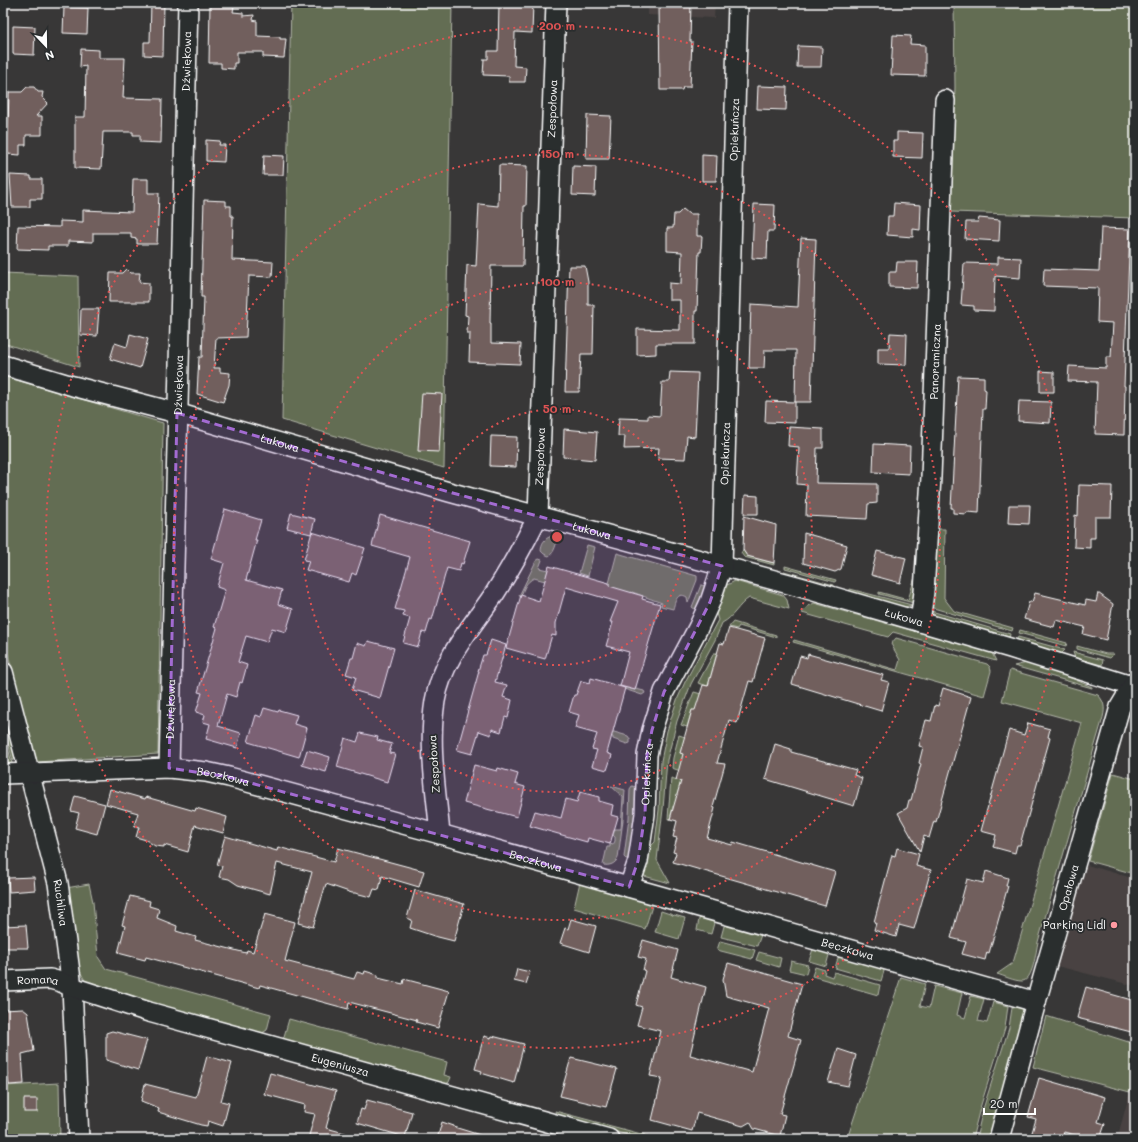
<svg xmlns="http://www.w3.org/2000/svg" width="1138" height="1142" viewBox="0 0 1138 1142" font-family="Mali,sans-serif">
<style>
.built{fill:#494342}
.green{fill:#646d53;stroke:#b2b6a9}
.building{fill:#715e5d;stroke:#fff}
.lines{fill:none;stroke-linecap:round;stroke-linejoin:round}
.minor-casing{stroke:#fff;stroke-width:22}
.minor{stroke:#2a2d2e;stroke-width:19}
.marked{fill:#a36bd2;fill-opacity:0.2;stroke:#a36bd2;stroke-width:3;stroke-dasharray:8 5;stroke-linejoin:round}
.ring{fill:none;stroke:#de5353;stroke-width:2;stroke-dasharray:2 4}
.poi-dot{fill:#ff9aa2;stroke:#2a2d2e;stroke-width:1.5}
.labels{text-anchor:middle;stroke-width:3.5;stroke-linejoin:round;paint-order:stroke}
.street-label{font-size:11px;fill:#fff;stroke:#2a2d2e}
.poi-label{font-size:11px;fill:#fff;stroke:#2a2d2e;text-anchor:end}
.centre{fill:#de5353;stroke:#2a2d2e;stroke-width:2}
.ring-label{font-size:12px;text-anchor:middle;font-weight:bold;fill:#de5353;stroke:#2a2d2e;stroke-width:3.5;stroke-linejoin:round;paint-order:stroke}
</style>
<rect width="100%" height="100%" fill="#383737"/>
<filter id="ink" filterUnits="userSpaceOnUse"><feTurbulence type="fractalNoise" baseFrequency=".025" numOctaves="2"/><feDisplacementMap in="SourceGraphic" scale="8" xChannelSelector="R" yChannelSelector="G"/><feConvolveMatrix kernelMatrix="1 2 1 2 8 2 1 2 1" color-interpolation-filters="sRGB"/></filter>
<g filter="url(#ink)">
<!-- built -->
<g class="built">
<polygon points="648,3 715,3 714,18 648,15"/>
<polygon points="1087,865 1135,879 1135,986 1053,965 1069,912"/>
<polygon points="1135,1077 1135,1139 1117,1139 1130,1092"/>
</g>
<!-- green -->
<g class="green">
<polygon points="291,3 452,3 444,468 282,420"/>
<polygon points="954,3 1135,3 1135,218 951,212 955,87"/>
<polygon points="3,273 78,276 79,367 3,343"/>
<polygon points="3,376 163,423 158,754 37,762 3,637"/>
<polygon points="937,529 945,529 944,598 954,611 1013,628 1012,631 930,607"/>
<path d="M552,536L556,537C558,542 554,553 549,556L544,554L541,551C541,543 545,538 552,536Z"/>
<polygon points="587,545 595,547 588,576 579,573"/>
<polygon points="743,550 747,556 774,563 774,565 744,557 741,553"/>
<path d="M617,553L697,576V580L688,603L687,597C677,591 675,602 673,609L661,606L662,603L632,592L631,593L607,591Z"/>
<path d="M539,559L542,560L539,568L548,570L545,581L534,578C526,582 524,588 521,596H519L536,561Z"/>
<polygon points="785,566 836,580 835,582 785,568"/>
<polygon points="784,571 834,585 833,590 783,575"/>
<polygon points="915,577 914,603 879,594 879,592 908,600"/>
<path d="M735,581L783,595L787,600L789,609L749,598C738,605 734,617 722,623L715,640L691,684L677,721L667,760L663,809L657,860L670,883L644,876V873L648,849L655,842L659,810L661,761L667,731L677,700L685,682L718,620L715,610L725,586Z"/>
<polygon points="701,585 707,586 697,611 692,607"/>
<polygon points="850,589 912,605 902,608 849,594"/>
<polygon points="814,603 992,653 996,661 893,632 888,637 802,613 807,607"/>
<polygon points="931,611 1010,634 1009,639 937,618"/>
<polygon points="733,622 776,635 776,637 739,626 737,629 729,627"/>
<polygon points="1020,630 1067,643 1066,646 1019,633"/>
<polygon points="1018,637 1065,650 1061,654 1016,641"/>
<polygon points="896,638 987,664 990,667 991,671 984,696 793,642 794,640 897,670 900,660 891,644"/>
<polygon points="1077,646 1106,654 1114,654 1110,658 1077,649"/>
<polygon points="1073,652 1103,660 1102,665 1075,658"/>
<polygon points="714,653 717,653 708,686 698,683"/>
<polygon points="1027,663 1064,675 1092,687 1092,688 1014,666"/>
<path d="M1010,670L1098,695C1106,703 1105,711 1102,721L1038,942C1036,951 1033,981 1022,981C1014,981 1004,976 997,974L1013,963L1082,723L1002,701Z"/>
<polygon points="619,686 635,690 636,689 644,691 645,693 642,695 618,687"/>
<polygon points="694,692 705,695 700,712 692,710 687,727 681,725"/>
<polygon points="3,698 17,754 13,761 3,722"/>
<polygon points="3,730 12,763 3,766"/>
<polygon points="607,730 628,736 630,739 630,743 627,744 613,739 613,737 606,735"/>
<polygon points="679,735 685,737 680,753 688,755 683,772 672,768 673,758"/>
<polygon points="1113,773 1135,779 1135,874 1088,861"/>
<polygon points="671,778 681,781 676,798 680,799 678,807 673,806 670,819 668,819"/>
<path d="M611,786L625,790L623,820L618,858C615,864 610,866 603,865L607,847H610V844L613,845L615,841V837L613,835L615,829H621L623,797Z"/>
<polygon points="632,786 636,787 635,815 629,858 626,859 624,857 629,818 630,789"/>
<polygon points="580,882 650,901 652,906 645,929 574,908"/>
<polygon points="89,884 93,902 98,957 106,969 271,1014 267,1030 261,1034 90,985 85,981 79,969 66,888"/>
<polygon points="661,911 673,915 673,916 674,915 685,918 679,939 655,932"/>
<polygon points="704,916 711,918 714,923 711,934 697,930 699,919"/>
<polygon points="729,923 762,932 757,946 721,937 724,926"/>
<polygon points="720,941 755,950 752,959 717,950"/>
<polygon points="814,946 827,950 829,955 826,966 809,961"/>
<polygon points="759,952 781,958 779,967 756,960"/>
<polygon points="843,954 882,965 884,971 881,981 835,968 838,958"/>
<polygon points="791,961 808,965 806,974 789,970"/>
<polygon points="815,967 825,970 824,974 832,977 834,972 880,985 878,995 812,976"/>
<polygon points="901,977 925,984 920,1006 929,1008 934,986 962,993 957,1015 965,1018 971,996 984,999 978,1021 987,1023 993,1002 1008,1006 1005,1028 980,1108 972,1139 847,1139"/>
<polygon points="1013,1001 1023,1006 1026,1010 992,1139 976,1139 983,1109 1009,1028"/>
<polygon points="1046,1016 1135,1044 1135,1077 1130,1092 1033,1067"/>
<polygon points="289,1019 447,1062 444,1075 451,1077 449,1082 445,1085 283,1040"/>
<polygon points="59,1083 60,1139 3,1139 3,1086"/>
<polygon points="555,1111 660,1139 642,1139 557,1115"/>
</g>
<!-- building -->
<g class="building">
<polygon points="151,3 164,3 163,56 144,55 144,42 150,42"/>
<polygon points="210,3 227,3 227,6 234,6 233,12 243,13 243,16 254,15 253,20 257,21 257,36 280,37 280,39 286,39 284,58 263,57 263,52 237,52 237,63 234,63 234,69 221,68 221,63 209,63"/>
<polygon points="499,3 533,3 532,33 515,32 514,66 526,67 525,82 509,82 509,76 483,75 484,59 488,59 488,51 498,51"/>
<polygon points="659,3 691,3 690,41 692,41 690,87 683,87 682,90 660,90"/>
<polygon points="64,7 88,8 87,34 63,33"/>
<polygon points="13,26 35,27 34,55 13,54"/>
<polygon points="893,35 911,36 910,44 925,45 925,76 891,75"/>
<polygon points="798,46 822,47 821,67 797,67"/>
<polygon points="81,49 99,50 99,58 125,58 123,98 162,99 161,143 140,142 140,135 133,135 133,132 103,132 101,169 75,168 75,117 85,117 86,66 80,67"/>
<polygon points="758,86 787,87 786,110 757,109"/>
<polygon points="27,87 34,87 38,92 43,92 42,97 48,103 36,116 42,116 42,135 26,135 26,145 20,145 20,155 7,154 9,92 22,92"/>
<polygon points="587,115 611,116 609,159 586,159"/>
<polygon points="897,132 923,133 922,158 893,157 893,141 897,141"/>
<polygon points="206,140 220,141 219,145 225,145 224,162 206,161"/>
<polygon points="702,154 717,155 716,181 702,181"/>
<polygon points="264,155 284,156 283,175 263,175"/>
<polygon points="499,165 527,166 526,206 524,206 523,266 491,266 490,323 491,323 491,343 521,344 520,364 469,362 470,333 467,333 468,316 465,315 467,265 476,266 479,204 498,206"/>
<polygon points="573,166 596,167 595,196 572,195"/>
<polygon points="10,175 31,176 31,179 42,179 42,199 30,199 30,207 12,207"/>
<polygon points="133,179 148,179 148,193 159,193 157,244 137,244 137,239 131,238 131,233 93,233 93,242 68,241 68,246 48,246 48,250 17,249 18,226 60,227 60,221 83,222 83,210 132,212"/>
<polygon points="204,200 226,201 226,206 231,206 231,216 233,216 232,260 273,262 272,277 249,276 246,337 216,338 214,368 220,368 220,372 230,373 229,385 223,402 197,394 199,357 202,357 203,326 204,297 201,297"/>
<polygon points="894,203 921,205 920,230 913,229 913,237 887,235 888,216 893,216"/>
<polygon points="754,204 775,205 774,231 768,231 767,259 752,258"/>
<polygon points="683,209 689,214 697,214 697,236 702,236 701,252 699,252 697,311 695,311 695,344 656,344 656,354 637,355 637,329 680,330 680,300 669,300 669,283 681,284 682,252 667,251 667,228 673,228 674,214 678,214"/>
<polygon points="979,218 1000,220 999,241 965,239 966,222 978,222"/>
<polygon points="1101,228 1130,229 1124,386 1125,386 1124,435 1095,434 1097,382 1068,381 1069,366 1106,368 1106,357 1111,357 1113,323 1097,322 1098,288 1043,286 1044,269 1099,271"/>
<polygon points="801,238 816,239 811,402 795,402 796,350 765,350 764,368 749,368 751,304 798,307"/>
<polygon points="998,257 1021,258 1020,278 995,276 994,311 974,310 974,306 961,305 964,263 998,264"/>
<polygon points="897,262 918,262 917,288 889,287 889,272 896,272"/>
<polygon points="569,266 585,266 588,282 588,305 594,305 593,354 581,354 579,392 565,392"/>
<polygon points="126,269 130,273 140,273 139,282 149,283 149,302 109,302 110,273 122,273"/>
<polygon points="81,309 99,309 97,336 80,335"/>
<polygon points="890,333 907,334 906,365 878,364 878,348 889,348"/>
<polygon points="130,334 148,339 140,368 110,359 115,343 127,347"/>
<polygon points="1040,371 1054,372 1054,392 1040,392"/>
<polygon points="670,372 698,373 695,437 687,436 685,459 658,458 659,448 624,449 625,436 618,436 619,418 648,419 648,415 660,416 662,382 669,382"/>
<polygon points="958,376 984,377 984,389 986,390 985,409 983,409 979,513 967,512 966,514 953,513 953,508 951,508"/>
<polygon points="422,393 442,394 439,452 418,451"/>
<polygon points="766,401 795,402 795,423 765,422"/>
<polygon points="1019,401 1051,402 1050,423 1018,421"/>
<polygon points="789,427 823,429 823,448 817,448 816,483 877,484 877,503 868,504 867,519 806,516 807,485 797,484 799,447 788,446"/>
<polygon points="564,429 597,432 595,460 563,457"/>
<polygon points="491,436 517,437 516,467 490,466"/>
<polygon points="874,444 910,446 909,474 873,472"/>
<polygon points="1079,485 1112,486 1111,517 1095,517 1095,538 1090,538 1090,548 1074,547 1075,515 1078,516"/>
<polygon points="745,495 758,496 758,514 744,514"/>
<polygon points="1009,505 1030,505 1029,524 1008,523"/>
<polygon points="225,509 261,520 255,540 257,540 246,580 282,590 278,604 293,609 286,632 272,628 267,642 246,636 238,662 247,665 242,683 240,682 236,697 227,694 218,726 241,733 237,748 206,739 210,724 203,722 205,715 196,712 202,693 198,692 217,628 214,627 225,590 217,587 224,563 211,559"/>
<polygon points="291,513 315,519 311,534 287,528"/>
<polygon points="380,515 470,541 463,564 461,563 459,571 447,568 432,620 430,619 426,633 422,632 418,647 403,643 410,618 403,616 404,611 395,609 410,557 372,546"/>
<polygon points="744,516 776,525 774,563 747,556 743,550"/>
<polygon points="312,532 365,548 356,575 352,573 349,582 306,570 309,561 304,560"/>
<polygon points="804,533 847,545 841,569 835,572 803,563"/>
<polygon points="877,551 906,558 900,583 871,575"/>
<polygon points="549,566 609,583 609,586 643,596 642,599 660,604 635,690 620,686 629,652 606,646 613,622 610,622 618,602 566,587 556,623 556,636 552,635 545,659 506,648 521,595 539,601"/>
<polygon points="1035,593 1085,605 1086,600 1096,602 1098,593 1113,604 1106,640 1083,634 1085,627 1056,620 1054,627 1024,619 1029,602 1032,602"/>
<polygon points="729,628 765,638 753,682 749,681 737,723 729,720 717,763 725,764 713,807 715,808 707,838 732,845 733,842 835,872 825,906 673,862 676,853 673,852 677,838 673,837 677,821 670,819 681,781 676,780 683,754 680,753 692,710 695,710 703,685 708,686 720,643 724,644"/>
<polygon points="491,640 506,645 495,682 507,685 503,697 512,700 508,718 505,717 501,732 492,729 491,735 479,731 472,754 457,750 479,671 478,671 483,655 486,655"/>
<polygon points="368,641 394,648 380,698 352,690 356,677 346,674 351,658 353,658 357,643 366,646"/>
<polygon points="808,654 883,675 881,680 889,682 881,711 792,684 800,656 807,658"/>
<polygon points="591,678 625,688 607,753 612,755 607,770 592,766 597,750 592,749 597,734 575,728 579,715 569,712 574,695 576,695 581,681 590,683"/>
<polygon points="943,688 971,697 936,822 934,821 929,838 924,836 920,852 898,813 907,808 909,800 911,800 921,764 919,763 923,747 919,746 926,720 931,721 935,705 938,706"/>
<polygon points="264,708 278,712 279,710 297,715 294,724 307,728 299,757 248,742 256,715 261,717"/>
<polygon points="1028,723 1050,729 1048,737 1050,738 1020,845 1017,845 1015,853 993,847 996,835 981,831 1009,730 1024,735"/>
<polygon points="360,733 378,737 377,740 392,744 389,753 395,754 387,782 337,767 345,738 357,742"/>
<polygon points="775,744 791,749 791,752 856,770 854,775 862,778 854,806 765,779"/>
<polygon points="307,750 330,757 326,772 302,765"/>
<polygon points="474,765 497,771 498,768 518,774 515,784 525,787 517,817 464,803"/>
<polygon points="110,789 145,799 146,797 195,811 196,808 227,817 223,833 195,825 188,852 164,845 164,847 155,846 146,840 136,837 139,827 134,826 138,813 106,804"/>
<polygon points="580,792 599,797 599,801 613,805 611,815 618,817 610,844 588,838 587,842 530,826 535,811 561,818 566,799 577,802"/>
<polygon points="75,796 105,804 97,834 75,828 79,813 71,811"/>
<polygon points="225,836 277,851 278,847 334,862 338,848 424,871 419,887 382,876 379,890 374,889 371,897 355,893 352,893 326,884 313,927 298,923 312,872 277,863 270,894 238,885 229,879 219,877 222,866 217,865"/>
<polygon points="897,848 919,854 916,866 931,870 914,929 899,925 896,937 874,930 876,923 874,922 892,855 895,856"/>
<polygon points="986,871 1008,878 1006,886 1008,886 989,953 987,952 985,960 962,954 966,942 951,938 967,879 983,883"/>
<polygon points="34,877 35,890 9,892 8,878"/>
<polygon points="415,890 464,904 454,941 434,936 410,928 412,920 407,918"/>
<polygon points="130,896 150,901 149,906 159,909 157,918 177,926 176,931 196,937 195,940 246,953 247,950 253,952 265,914 295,922 285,961 354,979 357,972 364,974 365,971 378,975 378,978 403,984 404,979 449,991 438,1028 416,1022 417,1020 349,1002 348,1009 260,985 259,988 146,957 145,960 118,953 125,926 122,925"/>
<polygon points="571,919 596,926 589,952 560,943 565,928 568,929"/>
<polygon points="26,925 28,948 3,948 3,926"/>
<polygon points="643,940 678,950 671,977 706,987 690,1055 752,1072 769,1008 726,996 723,979 728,963 802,984 788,1036 801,1040 780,1114 785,1115 780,1136 754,1129 750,1122 743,1126 697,1113 692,1131 652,1120 662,1078 650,1076 661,1031 637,1025 642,1007 636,1005 645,971 643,970 646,959 638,957"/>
<polygon points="517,969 530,972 526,984 514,981"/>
<polygon points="1086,987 1135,1001 1135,1033 1077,1018"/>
<polygon points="23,1009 28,1013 34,1051 22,1054 24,1084 9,1085 3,1051 3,1010"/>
<polygon points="112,1031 147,1040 138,1070 106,1060 106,1033"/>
<polygon points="484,1036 491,1038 492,1036 524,1044 514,1083 481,1073 482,1071 475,1069"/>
<polygon points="838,1049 856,1055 848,1086 828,1082"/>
<polygon points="207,1056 232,1063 221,1101 229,1103 223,1126 208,1121 207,1126 201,1125 158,1112 159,1108 141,1101 145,1084 196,1097"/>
<polygon points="571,1058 617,1069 606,1107 560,1096"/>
<polygon points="270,1073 336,1091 326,1128 352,1135 352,1139 308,1139 315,1114 304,1112 305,1105 264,1094"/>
<polygon points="1039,1078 1105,1097 1098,1122 1105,1124 1100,1139 1088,1139 1064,1132 1062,1139 1030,1139 1036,1119 1028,1117"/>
<rect x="24" y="1099" width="13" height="13"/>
<polygon points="367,1100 412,1112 405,1137 357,1123 361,1109 364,1110"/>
<polygon points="442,1122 454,1126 454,1127 480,1135 480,1139 437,1139"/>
</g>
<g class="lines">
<defs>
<g id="minor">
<path id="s1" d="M3,365L73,386L177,413L449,492L800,587L1010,648L1135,687"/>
<path id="s2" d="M920,622L924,592L931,477L945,100"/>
<path id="s3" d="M3,672L58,883L72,987L79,1139"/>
<path id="s4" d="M169,768L188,3"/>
<path id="s5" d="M3,774L169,768L206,772L229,777L440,834L1036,1002"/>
<path id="s6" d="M440,834C436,790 428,745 435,701C442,659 472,627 495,593C511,568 525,542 538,516L556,3"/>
<path id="s7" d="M629,887L638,861L645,814L647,755L652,730L664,692L698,628L710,602L722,566L738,3"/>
<path id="s8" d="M3,981L50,979L61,982L72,987L149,1012L609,1139"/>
<path id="s9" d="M999,1139L1036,1002L1120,707L1135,682"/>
</g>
</defs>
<!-- minor casing -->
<use href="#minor" class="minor-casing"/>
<!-- minor -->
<use href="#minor" class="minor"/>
</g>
</g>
<!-- marked area -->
<path class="marked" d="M177,413L449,492L722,566L710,602L664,692L652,730L647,755L645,814L638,861L629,887L229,777L169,768Z"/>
<!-- distance rings -->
<g class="ring">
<circle cx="557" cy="537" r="128"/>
<circle cx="557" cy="537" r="255"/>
<circle cx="557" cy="537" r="383"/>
<circle cx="557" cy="537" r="511"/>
</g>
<!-- markers -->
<circle class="poi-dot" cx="1114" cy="925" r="4"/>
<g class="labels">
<!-- street labels -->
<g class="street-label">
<text dy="4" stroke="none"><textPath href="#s4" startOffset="707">Dźwiękowa</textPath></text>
<text dy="4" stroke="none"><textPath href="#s6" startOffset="754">Zespołowa</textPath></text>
<text dy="4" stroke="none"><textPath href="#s7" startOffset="775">Opiekuńcza</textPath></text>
<text dy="4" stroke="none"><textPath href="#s2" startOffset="261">Panoramiczna</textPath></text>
<text dy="4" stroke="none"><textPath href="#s4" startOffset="383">Dźwiękowa</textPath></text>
<text dy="4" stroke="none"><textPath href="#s1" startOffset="288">Łukowa</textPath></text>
<text dy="4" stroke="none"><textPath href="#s7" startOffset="451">Opiekuńcza</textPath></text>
<text dy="4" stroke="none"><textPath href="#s6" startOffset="406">Zespołowa</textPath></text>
<text dy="4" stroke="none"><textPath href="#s1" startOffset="612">Łukowa</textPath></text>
<text dy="4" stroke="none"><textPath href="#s1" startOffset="936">Łukowa</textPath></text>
<text dy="4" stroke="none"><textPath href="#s4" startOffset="59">Dźwiękowa</textPath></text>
<text transform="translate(434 764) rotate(-94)" y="4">Zespołowa</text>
<text dy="4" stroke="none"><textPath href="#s7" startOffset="115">Opiekuńcza</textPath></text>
<text dy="4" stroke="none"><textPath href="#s5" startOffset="221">Beczkowa</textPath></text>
<text dy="4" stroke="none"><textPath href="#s5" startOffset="545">Beczkowa</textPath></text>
<text dy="4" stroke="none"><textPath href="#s9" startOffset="261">Opałowa</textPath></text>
<text dy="4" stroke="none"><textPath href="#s3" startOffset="238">Ruchliwa</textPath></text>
<text dy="4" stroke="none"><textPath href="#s5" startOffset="869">Beczkowa</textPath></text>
<text dy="4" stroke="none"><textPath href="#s8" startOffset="35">Romana</textPath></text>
<text dy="4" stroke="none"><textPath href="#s8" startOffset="350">Eugeniusza</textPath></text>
</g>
<!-- poi labels -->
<g class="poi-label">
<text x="1106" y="929">Parking Lidl</text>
</g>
</g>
<circle cx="557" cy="537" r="6" class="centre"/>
<g class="ring-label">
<text x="557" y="30">200 m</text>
<text x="557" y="158">150 m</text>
<text x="557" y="286">100 m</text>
<text x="557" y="413">50 m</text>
</g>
<!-- margin -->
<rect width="1138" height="1142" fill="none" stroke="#2a2d2e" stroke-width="16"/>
<rect x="8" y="8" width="1122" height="1126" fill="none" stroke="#fff" stroke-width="1.5" filter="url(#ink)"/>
<!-- north arrow -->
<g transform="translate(46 46) rotate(158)" stroke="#2a2d2e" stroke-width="3" paint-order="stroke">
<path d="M0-3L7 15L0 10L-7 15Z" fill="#ffffff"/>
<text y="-6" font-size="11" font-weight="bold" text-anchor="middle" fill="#ffffff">N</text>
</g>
<!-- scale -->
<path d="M984 1108v6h51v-6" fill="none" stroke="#ffffff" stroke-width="2"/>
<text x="990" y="1108" font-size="12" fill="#ffffff" stroke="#2a2d2e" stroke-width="3" paint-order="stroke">20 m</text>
</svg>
